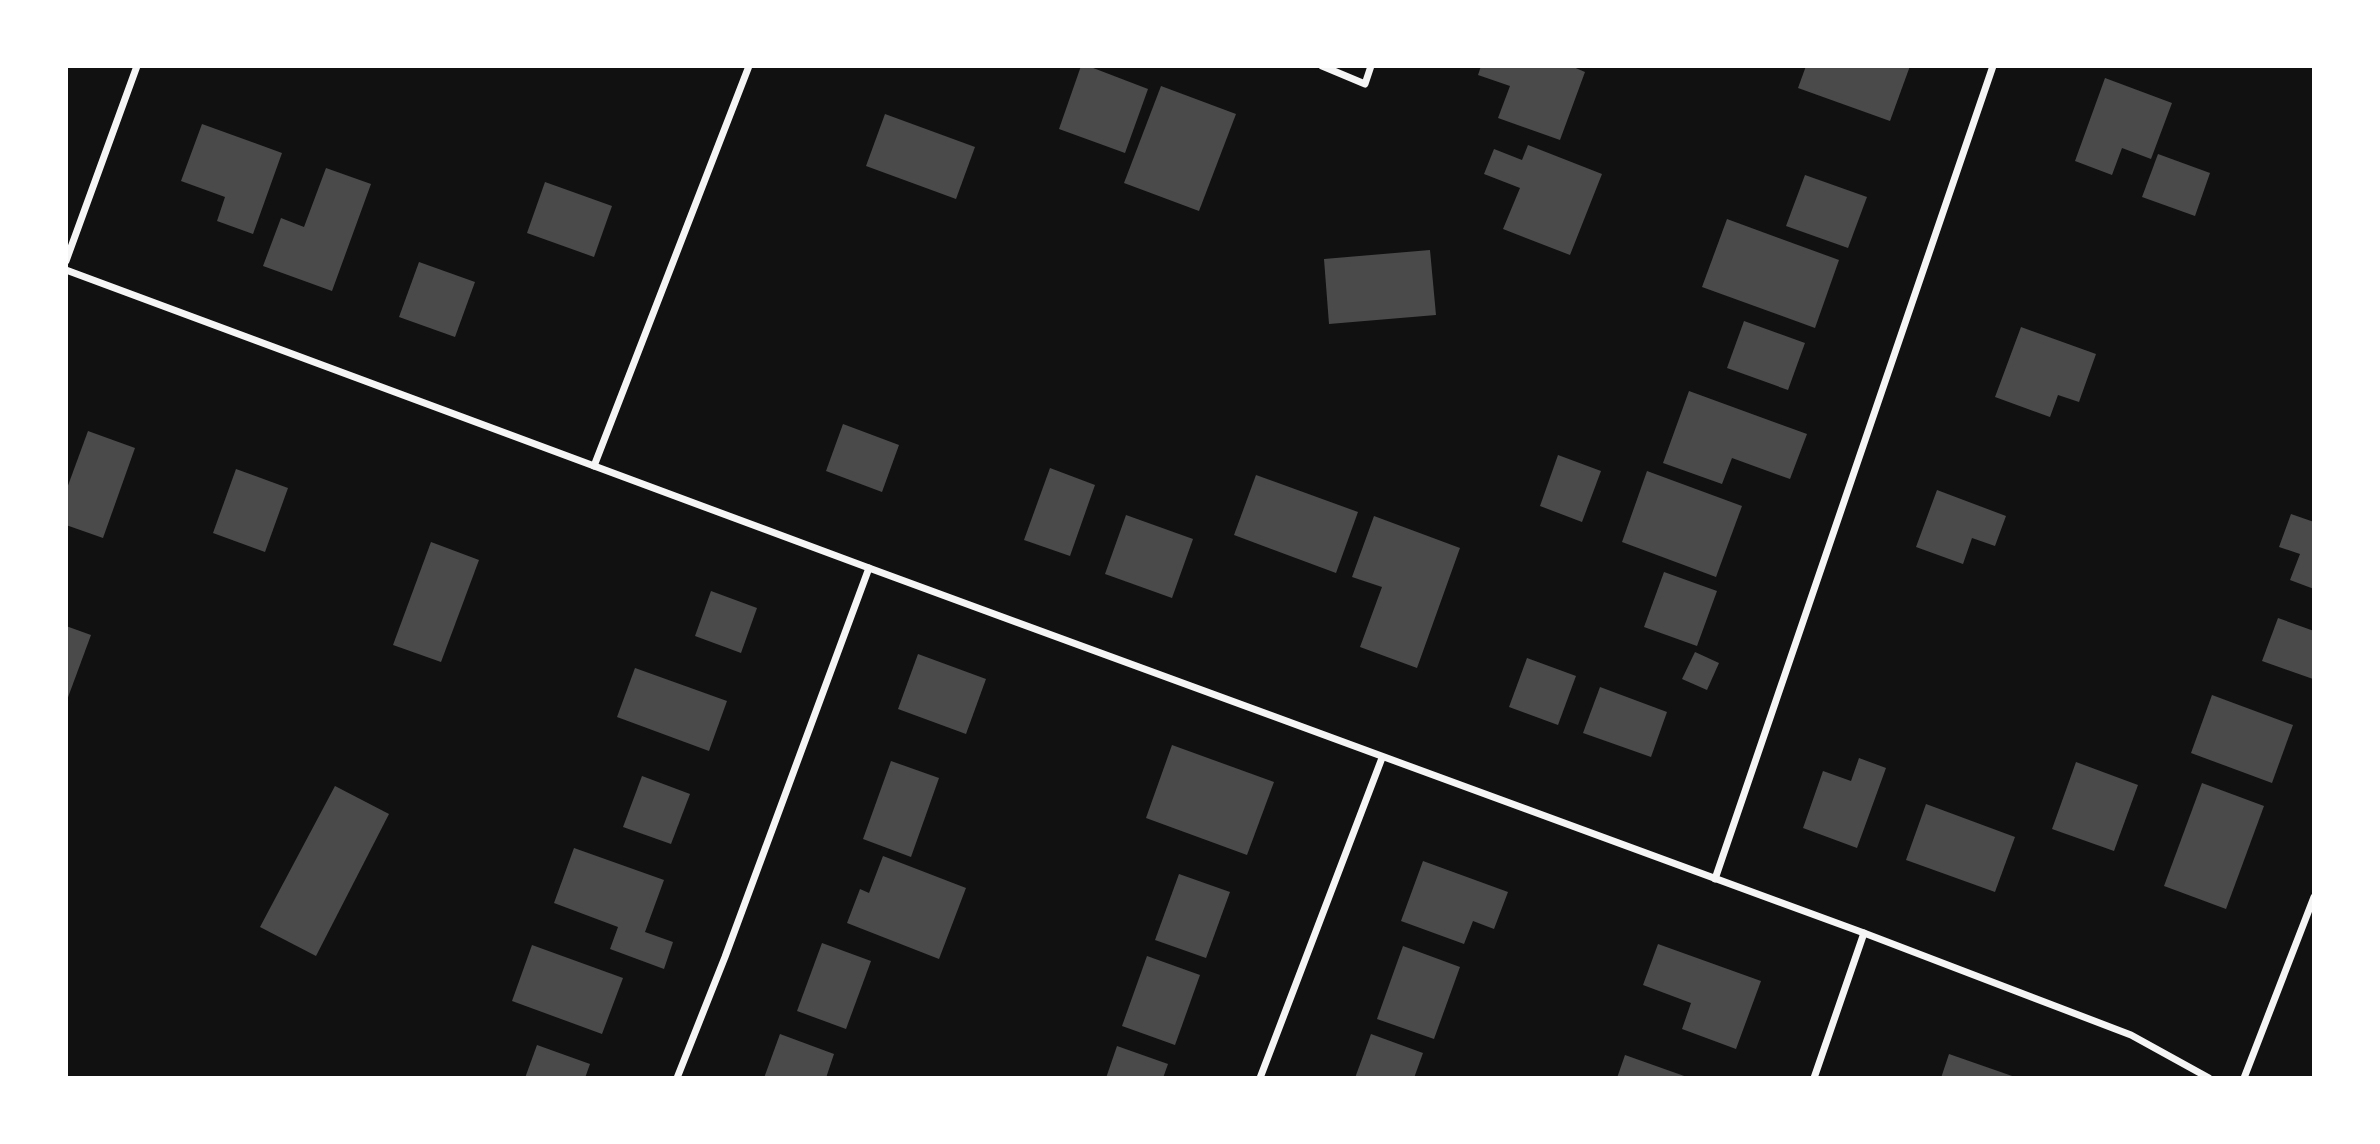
<svg xmlns="http://www.w3.org/2000/svg" width="2380" height="1144" viewBox="0 0 2380 1144" font-family="Mulish,sans-serif">
<style>
.building{fill:#4a4a4a}
.lines{fill:none;stroke-linecap:round;stroke-linejoin:round}
.minor{stroke:#f5f5f5;stroke-width:7}
</style>
<rect width="100%" height="100%" fill="#111"/>
<!-- building -->
<g class="building">
<polygon points="1081,66 1088,66 1148,89 1125,153 1059,129"/>
<polygon points="1481,66 1571,66 1585,72 1560,140 1498,118 1510,86 1478,75"/>
<polygon points="1806,66 1910,66 1890,121 1798,88"/>
<polygon points="2105,78 2172,103 2151,159 2122,148 2112,175 2075,161"/>
<polygon points="1161,86 1236,114 1199,211 1124,183"/>
<polygon points="885,114 975,147 956,199 866,166"/>
<polygon points="202,124 282,153 253,234 217,221 225,197 181,181"/>
<polygon points="1528,145 1602,174 1570,255 1503,229 1520,188 1484,174 1494,149 1522,160"/>
<polygon points="2158,154 2210,173 2195,216 2142,197"/>
<polygon points="326,168 371,184 332,291 263,266 281,218 304,227"/>
<polygon points="1805,175 1867,197 1848,248 1786,226"/>
<polygon points="545,182 612,206 594,257 527,233"/>
<polygon points="1727,219 1839,260 1815,328 1702,287"/>
<polygon points="1430,250 1436,315 1329,324 1324,259"/>
<polygon points="419,262 475,282 455,337 399,317"/>
<polygon points="1744,321 1805,343 1788,390 1727,368"/>
<polygon points="2021,327 2096,354 2079,402 2058,395 2050,417 1995,397"/>
<polygon points="1689,391 1807,434 1790,479 1732,458 1722,484 1663,463"/>
<polygon points="843,424 899,445 882,492 826,471"/>
<polygon points="88,431 135,448 103,538 66,525 66,491"/>
<polygon points="1558,455 1601,471 1582,522 1540,506"/>
<polygon points="1050,468 1095,485 1070,556 1024,540"/>
<polygon points="236,469 288,488 265,552 213,533"/>
<polygon points="1647,471 1742,506 1716,577 1622,542"/>
<polygon points="1256,475 1358,512 1336,573 1234,535"/>
<polygon points="1937,490 2006,516 1995,546 1972,538 1963,564 1916,547"/>
<polygon points="2291,514 2314,522 2314,589 2290,580 2300,554 2279,547"/>
<polygon points="1126,515 1193,539 1172,598 1105,574"/>
<polygon points="1374,516 1460,548 1417,668 1360,647 1382,587 1352,577"/>
<polygon points="431,542 479,560 441,662 393,645"/>
<polygon points="1664,572 1717,591 1697,646 1644,627"/>
<polygon points="711,591 757,608 741,653 695,636"/>
<polygon points="2278,618 2314,631 2313,679 2262,661"/>
<polygon points="66,626 91,635 67,700 66,700"/>
<polygon points="1695,652 1719,663 1707,690 1682,679"/>
<polygon points="918,654 986,679 966,734 898,709"/>
<polygon points="1527,658 1576,676 1558,725 1509,707"/>
<polygon points="635,668 727,701 709,751 617,717"/>
<polygon points="1600,687 1667,712 1651,757 1583,733"/>
<polygon points="2212,695 2293,725 2272,783 2191,753"/>
<polygon points="1172,745 1274,782 1247,855 1146,818"/>
<polygon points="1859,758 1886,768 1857,848 1803,828 1823,771 1851,781"/>
<polygon points="891,761 939,778 911,857 863,839"/>
<polygon points="2076,762 2138,785 2114,851 2052,829"/>
<polygon points="642,776 690,794 671,844 623,827"/>
<polygon points="2202,783 2264,806 2226,909 2164,886"/>
<polygon points="335,786 389,814 316,956 260,927"/>
<polygon points="1926,804 2015,837 1995,892 1906,860"/>
<polygon points="574,848 664,880 645,932 673,942 664,969 610,949 618,927 554,903"/>
<polygon points="883,856 966,888 939,959 847,923 860,889 869,893"/>
<polygon points="1423,861 1508,892 1494,929 1473,921 1464,944 1401,921"/>
<polygon points="1179,874 1230,892 1206,958 1155,940"/>
<polygon points="822,943 871,961 846,1029 797,1011"/>
<polygon points="1658,944 1761,981 1736,1049 1682,1029 1691,1003 1643,985"/>
<polygon points="532,945 623,978 602,1034 512,1001"/>
<polygon points="1403,946 1460,967 1434,1039 1377,1019"/>
<polygon points="1147,956 1200,975 1175,1045 1122,1026"/>
<polygon points="780,1034 834,1054 826,1078 764,1078"/>
<polygon points="1371,1034 1423,1053 1414,1078 1355,1078"/>
<polygon points="537,1045 590,1064 585,1078 525,1078"/>
<polygon points="1117,1046 1168,1064 1163,1078 1106,1078"/>
<polygon points="1949,1054 2015,1077 2015,1078 1941,1078"/>
<polygon points="1625,1055 1687,1077 1687,1078 1617,1078"/>
</g>
<g class="lines">
<!-- minor -->
<g class="minor">
<polyline points="1322,66 1365,84 1371,66"/>
<polyline points="66,261 137,66"/>
<polyline points="66,270 869,568 1864,933 2131,1035 2209,1078"/>
<polyline points="594,466 749,66"/>
<polyline points="1715,879 1993,66"/>
<polyline points="677,1078 725,957 869,568"/>
<polyline points="1260,1078 1382,758"/>
<polyline points="1814,1078 1864,933"/>
<polyline points="2244,1078 2314,897"/>
</g>
</g>
<!-- border -->
<rect width="2380" height="1144" fill="none" stroke="#ffffff" stroke-width="136"/>
</svg>
